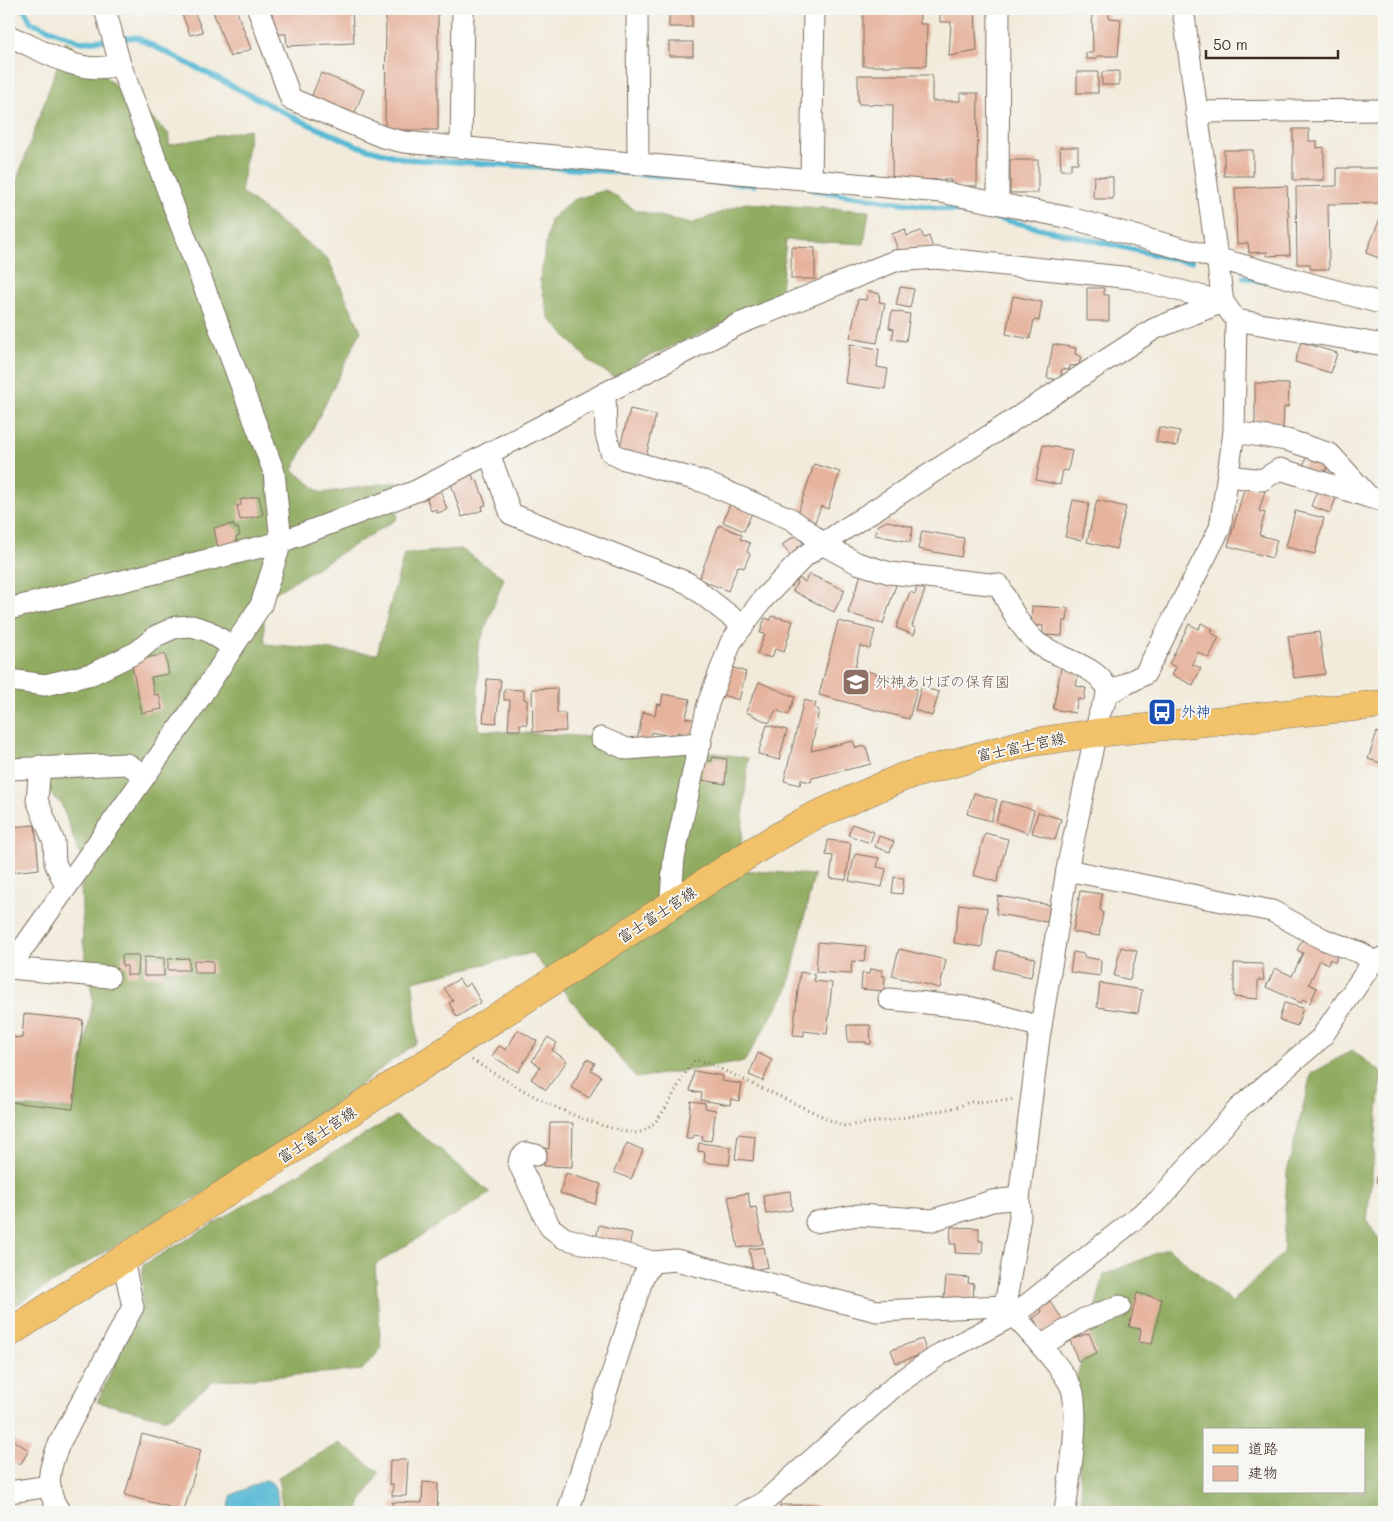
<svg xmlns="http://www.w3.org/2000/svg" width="1393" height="1521" viewBox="0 0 1393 1521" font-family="Mali,'Klee One',sans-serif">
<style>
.forest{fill:#90ac60;stroke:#666b3f;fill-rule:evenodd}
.water{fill:#56b9d4;stroke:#487279}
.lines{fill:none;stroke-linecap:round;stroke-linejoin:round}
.stream{stroke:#56b9d4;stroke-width:5.5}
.building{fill:#e6b39d}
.minor-casing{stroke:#7b6e60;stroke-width:23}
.major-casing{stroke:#7b6e60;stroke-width:29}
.path{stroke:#7b6e60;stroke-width:3;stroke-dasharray:1 4;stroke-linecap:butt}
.minor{stroke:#fff;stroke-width:21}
.major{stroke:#f2c26a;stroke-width:28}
.labels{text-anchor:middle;stroke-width:4;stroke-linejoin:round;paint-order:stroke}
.education-label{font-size:15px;fill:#785e54;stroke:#f6f6f2;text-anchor:start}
.transit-label{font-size:15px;fill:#164399;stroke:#f6f6f2;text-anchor:start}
.street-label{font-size:15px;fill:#3b2a1e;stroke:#f6f6f2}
</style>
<rect width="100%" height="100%" fill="#f6f6f2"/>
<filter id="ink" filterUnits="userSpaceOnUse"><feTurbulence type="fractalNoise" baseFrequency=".02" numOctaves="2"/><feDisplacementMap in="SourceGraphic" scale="10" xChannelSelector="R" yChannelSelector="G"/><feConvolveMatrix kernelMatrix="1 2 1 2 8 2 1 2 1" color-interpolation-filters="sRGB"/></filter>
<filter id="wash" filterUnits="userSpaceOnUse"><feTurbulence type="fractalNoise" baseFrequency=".0096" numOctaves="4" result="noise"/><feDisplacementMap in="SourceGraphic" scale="20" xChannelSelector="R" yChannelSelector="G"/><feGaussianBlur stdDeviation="1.12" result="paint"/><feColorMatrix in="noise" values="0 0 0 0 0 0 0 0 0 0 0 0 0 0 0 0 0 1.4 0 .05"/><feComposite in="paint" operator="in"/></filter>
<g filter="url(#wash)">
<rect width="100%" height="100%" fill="#f2ebdb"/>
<!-- forest -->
<g class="forest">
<polygon points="66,41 169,134 169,145 250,129 241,192 328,259 361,331 293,470 322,493 396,482 397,519 263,600 265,644 377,654 404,554 461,549 504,578 478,648 478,730 624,739 748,758 739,870 814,875 788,989 744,1062 636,1078 532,953 413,981 417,1042 262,1158 9,1309 9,1106 73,1109 93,1000 83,941 80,856 61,803 9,762 9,203"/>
<polygon points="606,190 635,210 691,224 745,203 869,211 864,244 786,240 780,299 645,358 614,377 590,362 549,318 540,280 550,220 573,200"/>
<path d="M1352,1050L1382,1073L1367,1221L1384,1247V1512H1083L1073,1392L1104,1275L1168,1248L1232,1302L1283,1253L1287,1172L1311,1074ZM1204,1430H1364V1492H1204Z"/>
<polygon points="396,1116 441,1150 490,1193 375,1265 381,1349 362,1370 213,1381 167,1419 97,1402 142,1306 143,1265"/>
<polygon points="339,1443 379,1472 359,1506 358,1512 283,1512 278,1477"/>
</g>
<!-- water -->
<path class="water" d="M265,1480C279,1482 277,1501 279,1512H227L232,1495Z"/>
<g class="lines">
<!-- stream -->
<g class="stream">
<polyline points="24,9 31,22 81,42 136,37 299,120 358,146 405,159 594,170 754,185"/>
<polyline points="813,190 978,214 1183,261 1192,261"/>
<polyline points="1244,277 1264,282"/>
</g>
</g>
<g id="blocks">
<!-- building -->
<g class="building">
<polygon points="180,9 193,9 203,32 190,35"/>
<polygon points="212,9 236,9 251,49 230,57"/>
<polygon points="272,9 352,9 354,43 287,46 286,34 273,34"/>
<polygon points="863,9 920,9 920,24 927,24 926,66 863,66"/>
<polygon points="940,9 975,9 977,51 949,56 951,22 940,22"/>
<polygon points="1092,9 1109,9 1109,18 1121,19 1118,56 1097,56 1097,59 1086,59 1086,53 1093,53"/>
<polygon points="386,10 438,10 438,130 385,130"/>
<rect x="669" y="13" width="23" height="14"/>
<rect x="669" y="42" width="24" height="14"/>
<polygon points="1119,71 1119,85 1102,85 1102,72"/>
<rect x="1077" y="72" width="21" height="21"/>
<polygon points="321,73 364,90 353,117 310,100"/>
<polygon points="858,75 932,75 932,101 960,101 960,93 978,93 977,186 950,186 951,180 892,179 893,105 858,104"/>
<polygon points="1293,129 1309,129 1309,141 1317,141 1317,148 1324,147 1324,180 1293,180"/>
<polygon points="1378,137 1384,137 1384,161 1379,161"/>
<polygon points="1060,147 1078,147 1078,163 1071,163 1071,170 1061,170"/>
<rect x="1224" y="150" width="29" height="26"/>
<rect x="1010" y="160" width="28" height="33"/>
<polygon points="1337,168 1384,168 1384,203 1328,204 1329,269 1310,269 1310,264 1297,264 1296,187 1337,186"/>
<polygon points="1094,176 1113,177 1113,199 1093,199"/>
<polygon points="1287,186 1290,255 1267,256 1267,252 1249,253 1248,243 1237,244 1235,188"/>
<polygon points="1381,216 1384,217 1384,260 1366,253"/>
<polygon points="905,229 907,236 921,231 924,238 929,236 933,248 901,257 892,234"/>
<polygon points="791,247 815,248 815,279 791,279"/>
<polygon points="900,287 914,289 910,308 896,305"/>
<polygon points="1087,288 1104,288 1104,295 1109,295 1109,321 1087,321"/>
<polygon points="868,291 880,294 879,302 885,303 877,343 850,338 858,299 866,300"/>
<polygon points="1013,296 1042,302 1039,321 1034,320 1030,339 1006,334"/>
<polygon points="892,311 910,314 906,341 892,339 894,329 889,328"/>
<polygon points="1301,342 1337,353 1331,373 1295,362"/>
<polygon points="850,344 879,349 877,367 888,369 885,389 845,383"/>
<polygon points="1053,344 1076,348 1075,354 1081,356 1079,365 1070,366 1069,370 1062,369 1060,380 1047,378"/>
<polygon points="1255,383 1289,384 1288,407 1284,407 1283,428 1255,428"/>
<polygon points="630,409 656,415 646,457 619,450"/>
<polygon points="1159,427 1180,431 1177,446 1156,442"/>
<polygon points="1043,445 1072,450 1068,471 1063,470 1060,485 1036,480"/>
<polygon points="1307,456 1328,463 1324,476 1302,469"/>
<polygon points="814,464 840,472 828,509 821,506 815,522 797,516"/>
<polygon points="472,474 474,481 477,480 486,505 482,506 483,510 462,517 450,481"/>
<polygon points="1245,486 1265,491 1259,511 1265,513 1259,535 1277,540 1272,558 1228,546"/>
<polygon points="440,488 447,510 437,513 436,509 431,511 425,493"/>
<polygon points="1317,491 1336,498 1330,513 1311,506"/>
<polygon points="259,496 263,515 240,520 237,506 241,505 240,500"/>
<polygon points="1073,500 1089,503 1082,540 1065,537"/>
<polygon points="1097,500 1126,507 1116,549 1087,542"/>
<polygon points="730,504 752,513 744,531 723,522"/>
<polygon points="1295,511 1324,518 1315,554 1286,547"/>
<polygon points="887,521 913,527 910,542 875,535 877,526"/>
<polygon points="233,524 235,528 238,528 240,536 236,537 239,550 219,553 214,528"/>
<polygon points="719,525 742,535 740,539 750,543 747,552 750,554 744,568 738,566 728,591 699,579"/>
<polygon points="922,531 964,538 961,557 918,549"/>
<polygon points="797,534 805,546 791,556 782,545"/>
<polygon points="809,574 845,590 834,612 793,591 799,578 805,582"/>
<polygon points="861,574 896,585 883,624 848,613"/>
<polygon points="917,587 925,590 912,626 916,629 914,635 896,628 910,592 915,594"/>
<polygon points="1032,606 1068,608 1067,621 1063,621 1062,636 1043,635 1043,626 1031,625"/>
<polygon points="772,616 793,621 784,652 775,649 772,658 757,654 765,634 760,633 765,618 771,620"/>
<polygon points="838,621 875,630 870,649 860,646 855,668 905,681 904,685 917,689 909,719 819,695"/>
<polygon points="1201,623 1213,629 1211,633 1219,637 1209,658 1198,652 1192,664 1201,668 1193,685 1172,675 1176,667 1169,664 1189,624 1199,629"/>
<polygon points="1319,632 1325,674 1294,678 1288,636"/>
<polygon points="165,654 169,674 151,677 154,695 159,694 162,709 142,713 131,661"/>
<polygon points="731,667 746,672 739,700 722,695"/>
<polygon points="1061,668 1079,671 1076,686 1086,688 1084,700 1078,699 1075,713 1053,709"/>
<polygon points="487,679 501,680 496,723 483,722"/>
<polygon points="759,682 795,697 788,715 776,710 769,723 746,712"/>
<polygon points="921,687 939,692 932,716 915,710"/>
<polygon points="557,688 557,713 565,713 566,731 533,732 532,689"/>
<polygon points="504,689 524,690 524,699 527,700 527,724 520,724 520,730 508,730 510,700 504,700"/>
<polygon points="663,694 690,699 686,718 696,720 693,736 677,732 676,737 651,732 649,742 637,740 643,712 655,715 657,704 661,705"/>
<polygon points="804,700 816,703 814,708 819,710 811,751 853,741 856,748 866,746 871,764 812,778 811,782 801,780 800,785 784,781"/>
<polygon points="767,725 787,730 779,760 758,754"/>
<polygon points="1377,732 1384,734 1384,764 1368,759"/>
<polygon points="713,757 727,759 725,784 702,780 703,760 712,761"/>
<polygon points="974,793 997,800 991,821 967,814"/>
<polygon points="1002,801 1034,810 1028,833 996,822"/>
<polygon points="1038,812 1061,819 1055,840 1032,833"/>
<polygon points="852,824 874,832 870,843 848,835"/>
<polygon points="35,825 39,869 12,872 9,827"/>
<polygon points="985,833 1008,839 997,882 973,875"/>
<polygon points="879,836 894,841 890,852 875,847"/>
<polygon points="828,840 851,843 846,880 830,878 833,856 826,855"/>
<polygon points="855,854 879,858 877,867 886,869 882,887 849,881"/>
<polygon points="894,877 904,878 902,894 892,893"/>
<polygon points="1080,891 1102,894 1100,910 1103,912 1099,936 1073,932"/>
<polygon points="998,896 1050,905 1047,922 996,914"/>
<polygon points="959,904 987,908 982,947 954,943"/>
<polygon points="1302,940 1337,956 1335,962 1330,959 1328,964 1320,960 1309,984 1317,988 1310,1003 1303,999 1301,1003 1266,987 1275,968 1292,976 1303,953 1297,950"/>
<polygon points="818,942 866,946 864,962 852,961 851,974 816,972"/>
<polygon points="1121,947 1137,951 1130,980 1114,976"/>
<polygon points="899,949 946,960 940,988 892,976"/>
<polygon points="998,950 1035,958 1031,977 994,969"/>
<polygon points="1073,952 1084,954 1084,957 1101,960 1100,976 1070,972"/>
<polygon points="122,955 139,955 138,975 127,975 127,966 122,966"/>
<polygon points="144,957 164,958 164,976 144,976"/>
<polygon points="189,958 189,970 168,970 168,959"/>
<polygon points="194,960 213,961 213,973 194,973"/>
<polygon points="1234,963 1262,964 1264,980 1258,980 1258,999 1234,997"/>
<polygon points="870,969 882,970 882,976 885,976 884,991 861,989 862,973 869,974"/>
<polygon points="800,972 814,974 814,981 832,983 827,1034 804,1031 804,1036 793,1035"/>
<polygon points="459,979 464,987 470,983 481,1002 457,1017 449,1003 453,1001 444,988"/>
<polygon points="1100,983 1142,990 1138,1013 1097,1007"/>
<polygon points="1284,1003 1303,1008 1297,1026 1279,1020"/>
<polygon points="24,1014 83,1020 73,1109 9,1102 9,1037 22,1038"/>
<polygon points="847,1025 870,1025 871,1044 866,1044 866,1042 848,1042"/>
<polygon points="518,1030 537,1041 518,1072 492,1056 499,1046 506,1050"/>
<polygon points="548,1037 557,1043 552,1050 567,1061 546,1090 531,1079 540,1067 532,1061"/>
<polygon points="758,1053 772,1060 763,1081 749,1075"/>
<polygon points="587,1059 595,1063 591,1070 601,1076 589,1098 571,1087"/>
<polygon points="694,1071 723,1076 722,1081 742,1084 739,1101 731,1099 730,1105 701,1100 702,1093 690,1091"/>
<polygon points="691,1101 705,1103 705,1108 716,1110 711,1141 702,1140 703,1136 694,1135 693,1138 686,1138"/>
<polygon points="550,1123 573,1123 572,1167 544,1166 545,1148 549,1149"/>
<polygon points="738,1134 755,1136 753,1161 735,1159"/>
<polygon points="627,1143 643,1150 631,1179 614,1172"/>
<polygon points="699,1143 731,1147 729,1165 704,1162 705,1152 698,1151"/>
<polygon points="1379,1166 1384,1167 1384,1184 1376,1182"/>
<polygon points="566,1173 601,1184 595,1204 560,1193"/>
<polygon points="790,1191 792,1210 766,1214 763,1195"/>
<polygon points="748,1193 750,1208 756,1207 763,1244 738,1248 728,1197"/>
<polygon points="599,1225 632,1233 629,1247 596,1239"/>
<polygon points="951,1227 979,1228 979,1241 983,1241 982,1254 955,1253 956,1244 950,1244"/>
<polygon points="764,1247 768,1267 753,1270 749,1249"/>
<polygon points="946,1276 969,1278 968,1283 974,1284 973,1300 944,1298"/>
<polygon points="1137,1293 1162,1299 1152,1344 1139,1342 1141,1329 1129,1327"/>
<polygon points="1050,1301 1063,1320 1043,1333 1033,1318 1042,1312 1039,1308"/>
<polygon points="1089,1333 1097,1353 1078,1361 1070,1340"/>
<polygon points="922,1339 927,1353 896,1363 891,1350"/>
<polygon points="142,1434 201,1450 184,1511 125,1495"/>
<polygon points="9,1438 29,1450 20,1465 14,1461 10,1469"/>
<polygon points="390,1460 408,1460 406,1496 392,1496 393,1484 389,1484"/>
<polygon points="423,1482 438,1483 437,1512 392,1512 392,1502 422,1503"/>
<rect x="780" y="1505" width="17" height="7"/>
<polygon points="799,1505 817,1505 816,1512 799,1512"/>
</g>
</g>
</g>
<g filter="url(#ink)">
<use href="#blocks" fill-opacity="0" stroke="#7b6e60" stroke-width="1"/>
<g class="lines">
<defs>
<g id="minor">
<polyline points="105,9 120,64 274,472 281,542 261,605 189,714 9,968 109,977"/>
<polyline points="258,9 291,99 383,137 404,142 941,192 1070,218 1384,304"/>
<polyline points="637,9 638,164"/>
<path d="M9,36C43,50 81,78 120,64"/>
<polyline points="1196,112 1384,110"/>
<polyline points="461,147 463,9"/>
<polyline points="811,180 814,9"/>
<polyline points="998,203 999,9"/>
<polyline points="1236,320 1384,345"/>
<path d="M605,393L606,434L611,452L621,458L704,482L791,519L809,532L822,544L857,563L890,573L999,585C1009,605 1018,625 1035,641C1051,657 1108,667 1107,694C1107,700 1102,707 1100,712L1067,870L1039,1038L1019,1198L1020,1217L1005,1306C1020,1322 1070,1375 1073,1393C1079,1428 1069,1477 1065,1512"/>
<polyline points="1234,432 1287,440 1330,454 1369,497 1384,501"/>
<polyline points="489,453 511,514 688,583 743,626"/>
<polyline points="1229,476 1262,480 1280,469 1369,497"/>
<polyline points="9,609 281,542 416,491 739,324 895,261 936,258 1132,278 1223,302 1236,320 1234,432 1220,528 1145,674 1107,694"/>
<polyline points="9,680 45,685 92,674 137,652 156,636 176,627 192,626 208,631 233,647"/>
<polyline points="601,738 627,749 701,743"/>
<polyline points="40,766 37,800 54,842 55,863 66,886"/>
<polyline points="9,769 127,764 145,775"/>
<polyline points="1067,870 1272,911 1323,939 1361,953 1373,962 1384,957"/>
<polyline points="670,908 674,858 708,704 731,642 763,599 805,556 822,544 1154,329 1223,302 1183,9"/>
<polyline points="889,999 973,1008 1041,1027"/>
<polyline points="536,1155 526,1153 520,1158 519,1164 550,1227 564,1238 653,1262"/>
<polyline points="816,1222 858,1215 933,1220 992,1201 1019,1198"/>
<polyline points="1041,1346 1084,1319 1120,1306"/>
<polyline points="9,1492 50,1486"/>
<path d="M60,1512C43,1488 49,1467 60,1442L133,1307L123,1260"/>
<polyline points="568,1512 643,1277 653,1262 676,1260 877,1311 1005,1306"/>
<polyline points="745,1512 762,1504 897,1384 942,1353 1014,1315 1159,1200 1239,1108 1321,1038 1373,962"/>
</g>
<polyline id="major" points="9,1333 757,849 812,817 903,777 1027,743 1096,733 1384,704"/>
</defs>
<!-- minor casing -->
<use href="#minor" class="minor-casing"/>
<!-- major casing -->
<use href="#major" class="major-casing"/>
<!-- path -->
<path class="path" d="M472,1060C524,1091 573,1122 633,1133C662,1134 677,1078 695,1060L708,1063L843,1126L885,1121L954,1108L970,1102L1013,1100"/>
<!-- minor -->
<use href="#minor" class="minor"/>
<!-- major -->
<use href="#major" class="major"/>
</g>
</g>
<!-- icons -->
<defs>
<symbol id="school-square" viewBox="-11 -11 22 22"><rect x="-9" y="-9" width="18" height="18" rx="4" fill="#8d6e63" stroke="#f6f6f2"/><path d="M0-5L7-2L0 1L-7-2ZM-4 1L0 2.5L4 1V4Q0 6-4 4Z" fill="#fff"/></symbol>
<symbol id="bus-square" viewBox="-11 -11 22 22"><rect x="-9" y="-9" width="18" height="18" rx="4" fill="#1a4fb4" stroke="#f6f6f2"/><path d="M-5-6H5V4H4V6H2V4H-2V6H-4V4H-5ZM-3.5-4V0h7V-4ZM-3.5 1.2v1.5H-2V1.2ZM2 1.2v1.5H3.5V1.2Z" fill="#fff"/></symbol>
</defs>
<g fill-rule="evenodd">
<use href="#school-square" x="840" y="666" width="32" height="32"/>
<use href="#bus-square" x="1146" y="696" width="32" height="32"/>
</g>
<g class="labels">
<!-- education labels -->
<g class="education-label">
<text x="875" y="687">外神あけぼの保育園</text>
</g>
<!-- transit labels -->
<g class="transit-label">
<text x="1181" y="717">外神</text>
</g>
<!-- street labels -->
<g class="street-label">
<text transform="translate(1021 747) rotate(-12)" y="5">富士富士宮線</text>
<text transform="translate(657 915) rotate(-33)" y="5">富士富士宮線</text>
<text transform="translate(317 1135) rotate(-33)" y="5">富士富士宮線</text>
</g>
</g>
<!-- margin -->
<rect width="1393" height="1521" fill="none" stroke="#f6f6f2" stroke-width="30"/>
<!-- legend -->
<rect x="1203" y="1428" width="162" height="65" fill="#f6f6f2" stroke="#aba49d"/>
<rect x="1213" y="1445" width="25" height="8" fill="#f2c26a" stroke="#aba49d"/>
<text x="1248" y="1454" font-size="15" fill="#3b2a1e">道路</text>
<rect x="1213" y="1466" width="25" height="15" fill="#e6b39d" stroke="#aba49d"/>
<text x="1248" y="1478" font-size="15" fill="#3b2a1e">建物</text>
<!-- scale -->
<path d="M1206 50v8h132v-8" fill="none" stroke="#3b2a1e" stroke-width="2.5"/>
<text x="1213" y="50" font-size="15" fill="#3b2a1e" stroke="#f6f6f2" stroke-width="4" paint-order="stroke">50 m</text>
</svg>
